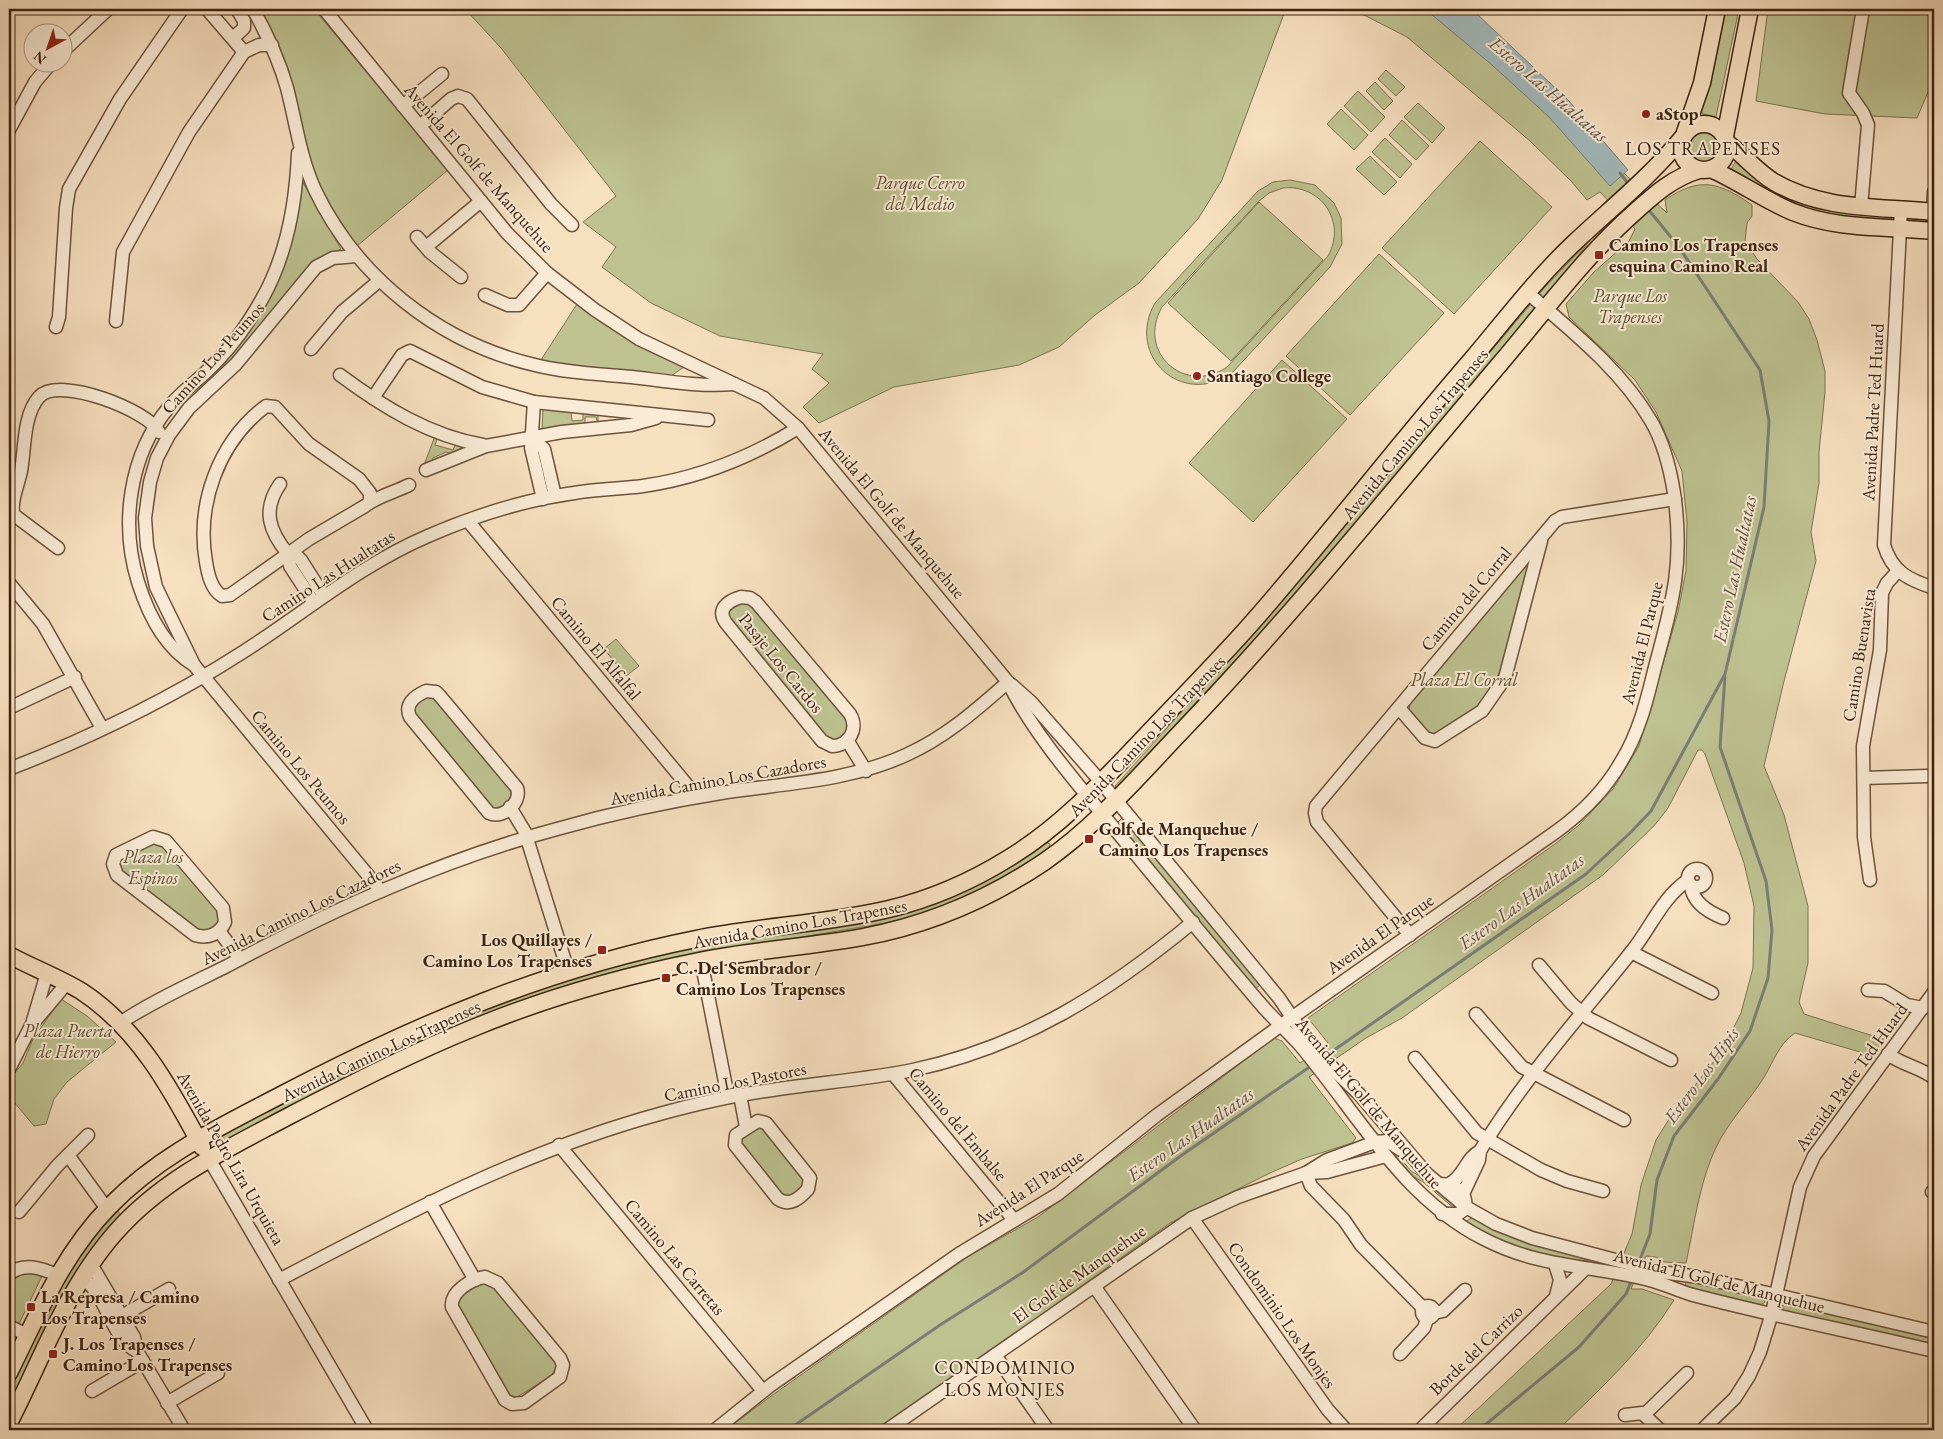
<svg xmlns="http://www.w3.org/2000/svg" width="1943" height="1439" viewBox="0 0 1943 1439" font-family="'EB Garamond',serif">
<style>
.green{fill:#bec291;stroke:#7e7250;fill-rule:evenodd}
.water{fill:#a2babd;stroke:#7a7e78}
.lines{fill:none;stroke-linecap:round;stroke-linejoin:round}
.stream{stroke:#7a7e78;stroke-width:3}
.minor-casing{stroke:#6c523c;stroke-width:15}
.major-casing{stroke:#3d2310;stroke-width:19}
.minor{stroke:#faebd6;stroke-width:12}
.major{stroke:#f7e0c0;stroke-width:16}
.poi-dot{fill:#8f2418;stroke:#faebd6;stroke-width:2}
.labels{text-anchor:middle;stroke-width:4;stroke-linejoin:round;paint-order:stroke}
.poi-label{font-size:18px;font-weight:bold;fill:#3d2310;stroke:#faebd6;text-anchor:start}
.street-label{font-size:18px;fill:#3d2310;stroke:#faebd6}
.park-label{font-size:18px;font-style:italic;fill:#5d4b30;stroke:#faebd6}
.water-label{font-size:19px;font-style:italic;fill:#5b5044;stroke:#faebd6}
.neighbourhood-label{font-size:19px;letter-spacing:1px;fill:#3d2310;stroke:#faebd6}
</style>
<rect width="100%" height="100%" fill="#f7e0c0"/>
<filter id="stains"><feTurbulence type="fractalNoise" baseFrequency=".004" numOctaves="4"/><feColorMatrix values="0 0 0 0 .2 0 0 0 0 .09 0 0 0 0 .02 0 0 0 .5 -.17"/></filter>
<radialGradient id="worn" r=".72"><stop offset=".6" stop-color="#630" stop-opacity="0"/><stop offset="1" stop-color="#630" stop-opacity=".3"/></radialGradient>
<!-- green -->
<g class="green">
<polygon points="259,9 314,9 448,170 357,246 324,196 313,172 289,75 279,47"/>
<polygon points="465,9 1311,9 1285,11 1222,180 1198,219 1139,283 1095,315 1059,347 1019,365 894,387 819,423 803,407 829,383 812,369 823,354 720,336 651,303 602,267 616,247 583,222 616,196 501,48"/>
<path d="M1340,9H1447L1667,213L1665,200C1700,176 1719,182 1752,205V216L1747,223L1745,241L1757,259L1798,302L1809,319L1817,340L1825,371V392L1819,452V483L1811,532L1816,561L1784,681L1764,766L1784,815L1808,906V963L1799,1002L1804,1014L1886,1040L1869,1061L1860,1052L1795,1033C1779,1043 1773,1063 1763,1079C1750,1099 1733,1117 1721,1138C1700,1175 1695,1222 1686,1263L1664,1262L1656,1257L1646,1256L1631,1289H1642L1674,1300C1643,1350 1600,1389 1558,1430H1455L1611,1284L1632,1234L1641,1185L1656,1140L1671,1116L1722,1051L1741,1013L1753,968L1754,906L1744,863L1705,754L1702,750H1698L1668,808L1654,826L1603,875L1402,1018L1366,1038L1309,1077L1356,1138L1352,1143L1302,1159L1270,1173L1170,1223L879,1430H726L767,1399L969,1256L1038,1217L1274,1038L1282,1041L1300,1063L1328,1043L1308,1018L1555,844L1579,825L1613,789L1639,746L1678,612L1686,571L1687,522L1682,471L1656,412L1635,380L1569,317L1566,304L1594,272L1629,241L1635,229L1600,192L1587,200L1571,181L1530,141L1407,37L1364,15Z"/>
<polygon points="1725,9 1739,9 1716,117 1703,114 1701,110 1713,70"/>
<polygon points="1768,9 1934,9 1934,78 1917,118 1825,114 1756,101"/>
<polygon points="1386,70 1405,87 1396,96 1378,79"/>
<polygon points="1375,82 1393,101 1384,110 1366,91"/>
<polygon points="1358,91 1385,117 1371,132 1344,106"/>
<polygon points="1418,103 1445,128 1432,143 1404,117"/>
<polygon points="1341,109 1368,135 1354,150 1327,124"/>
<polygon points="1402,120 1429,146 1416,160 1389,135"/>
<circle cx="1704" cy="147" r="15"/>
<polygon points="1385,138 1412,164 1400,178 1372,152"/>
<polygon points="1480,141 1552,207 1454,314 1382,248"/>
<polygon points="1370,156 1397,182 1384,195 1356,169"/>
<polygon points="1736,161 1767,184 1891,216 1892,221 1851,221 1791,206 1730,171"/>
<polygon points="301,179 341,249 335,252 229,365 182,408 177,404 249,330"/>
<path d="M1290,180L1315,185L1334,203L1341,218L1342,244L1330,267L1232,373C1182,408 1125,356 1155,303L1258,191L1273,182ZM1283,188C1321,184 1347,222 1328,256L1227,367C1185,396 1136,352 1162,307L1258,202L1269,193Z"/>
<polygon points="1259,202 1323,260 1231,361 1168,303"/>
<polygon points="1590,240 1568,270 1293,598 1117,787 1115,786 1286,595 1545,287"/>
<polygon points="1379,254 1444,313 1350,415 1286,356"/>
<polygon points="577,304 637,344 684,367 671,376 572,366 541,360"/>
<polygon points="1282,360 1347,419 1253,522 1189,463"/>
<polygon points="543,408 571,412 572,421 583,420 583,413 598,414 598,424 596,417 585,417 585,425 542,430"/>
<polygon points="435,436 438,437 435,445 453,450 456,443 462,447 452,454 446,452 433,458 432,463 424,465"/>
<path d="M1526,565L1528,566C1518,605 1509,670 1483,700C1470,714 1452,724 1437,735L1428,734L1409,712L1410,702Z"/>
<polygon points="736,603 748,603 849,720 850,728 841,738 832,740 827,737 730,621 728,610"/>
<polygon points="616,639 639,666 626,676 604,649"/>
<polygon points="428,696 436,699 513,792 510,800 499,809 492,808 413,713 415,705"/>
<polygon points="1123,817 1259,981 1260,985 1256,988 1253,986 1117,823"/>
<polygon points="1046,842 1050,844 1049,850 977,892 952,903 898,921 670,959 522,1001 444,1031 442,1029 511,998 628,962 719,942 846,925"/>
<polygon points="154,843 162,845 220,914 219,924 208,931 199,930 119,869 119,860"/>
<polygon points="61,999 87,1016 116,1042 67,1082 54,1099 46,1124 34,1126 9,1096 9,1080 23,1063 33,1039"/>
<polygon points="434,1027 435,1036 362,1069 218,1145 214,1139"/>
<polygon points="756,1126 762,1127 804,1179 804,1185 791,1198 784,1196 739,1144 740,1139"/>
<polygon points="1390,1146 1411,1171 1424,1178 1457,1208 1455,1209 1423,1182 1407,1173 1389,1150"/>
<polygon points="117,1210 121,1215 86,1257 70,1282 9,1406 9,1391 64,1278 87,1244"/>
<polygon points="1473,1217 1521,1241 1576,1255 1588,1261 1577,1264 1529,1252 1483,1233 1465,1222"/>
<polygon points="23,1273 35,1273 42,1276 18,1326 9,1320 9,1282"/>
<polygon points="486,1281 492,1285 558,1364 551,1376 517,1397 509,1395 456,1305 459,1297"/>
<polygon points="1687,1281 1762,1297 1765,1302 1760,1305 1690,1288 1685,1285"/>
<polygon points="1786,1304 1934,1337 1934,1346 1784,1311 1782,1306"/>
</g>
<!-- water -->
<polygon class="water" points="1425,9 1470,9 1477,14 1568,100 1628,170 1610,186 1549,117 1492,65"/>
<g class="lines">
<!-- stream -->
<g class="stream">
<polyline points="1620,173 1630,186"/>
<polyline points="1327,1055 1586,874 1631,832 1651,811 1725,674 1764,507 1769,421 1760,370 1679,247 1648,209"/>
<polyline points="1639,1262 1650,1234 1657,1180 1674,1136 1718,1079 1750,1031 1768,978 1772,930 1766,881 1720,747 1725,677"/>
<polyline points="788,1430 940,1325 1022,1273 1182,1155 1311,1066"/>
<polyline points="1479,1430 1579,1347 1626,1294 1632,1279"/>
</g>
<defs>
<g id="minor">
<polyline points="207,9 244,52"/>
<path d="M253,9C267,34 279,60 287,88C296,123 300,157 315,190C357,278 440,343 535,365C567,373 600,374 632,377C666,381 700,387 734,384"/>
<path d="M324,9L507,233L547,273L595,310L639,339L764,398L798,428L1008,682C1033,734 1081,788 1118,833C1167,892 1215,951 1265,1009C1276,1021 1288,1032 1299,1044C1357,1112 1401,1197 1484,1239C1542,1269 1594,1265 1653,1281C1667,1285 1679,1291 1693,1295C1773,1316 1854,1332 1934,1351"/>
<polyline points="233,38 244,28 244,21 237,9"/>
<polyline points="62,52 108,9"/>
<polyline points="403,106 442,74"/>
<polyline points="420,126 451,99 458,96 467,99 551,204 572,225"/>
<polyline points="9,130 35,82 52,62"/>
<polyline points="1861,207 1868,125 1863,113 1849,93 1863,9"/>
<path d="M1901,209L1884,545C1892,572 1909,580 1934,588"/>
<polyline points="1933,212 1934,192"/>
<polyline points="417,237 430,252 461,277"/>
<polyline points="426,247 481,201"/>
<polyline points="357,256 333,258 316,267 236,364 189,408 169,435 157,458 150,482 145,518 147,546 156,587 194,665 381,891"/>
<polyline points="485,295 508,305 519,305 547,273"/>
<polyline points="116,321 123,252 189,132 244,52 259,45 272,45"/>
<polyline points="56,327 59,317 66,208 69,189 120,99 182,9"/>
<polyline points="311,349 342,312 380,280"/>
<path d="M340,375C383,407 430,436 483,445"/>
<polyline points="373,398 402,355 410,351 482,387 534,402 708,420"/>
<polyline points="534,402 531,448 543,499"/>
<polyline points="532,438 544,449 555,496"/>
<polyline points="426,470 486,446 562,432 631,425 656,418"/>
<path d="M280,484C262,510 269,531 288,554L296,555L301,560L324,596"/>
<path d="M370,500V493L359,479L309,444L275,407L266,406C218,442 196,505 206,562C208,574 211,589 222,596L230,595L309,539L365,506C376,497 395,492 409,485"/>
<polyline points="468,521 697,797"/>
<path d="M58,548L14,515C9,504 19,483 21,471C25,449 23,415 39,397C59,375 149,411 159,432"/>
<polyline points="288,554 290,566 314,603"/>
<polyline points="9,583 43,624 102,728"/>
<path d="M741,597L750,598L756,602L850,714C859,729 849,746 832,746L822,741L726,623C716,609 728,601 741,597Z"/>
<path d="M194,665C165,648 148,614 138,582C120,524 129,455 169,407C179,394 193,384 205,373C228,352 247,326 262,299C287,255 296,203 298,153"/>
<polyline points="1012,685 1031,702 1101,782 1279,998 1300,1029 1338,1074 1359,1094 1427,1174 1466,1207 1496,1224 1532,1238 1661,1272 1699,1277 1934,1332"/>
<path d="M426,691L436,692L440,696L517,788C522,802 503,820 489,813L410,717C404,704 415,696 426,691Z"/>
<polyline points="9,708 75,677"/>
<polyline points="1399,708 1425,738 1435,741 1482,711 1505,678 1541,541"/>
<polyline points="847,740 866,771"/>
<path d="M9,769C89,738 170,699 243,652C304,613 360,565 428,536C474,516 524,500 574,493C597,489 620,489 643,486C699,478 751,457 798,428"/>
<polyline points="1864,778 1927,776"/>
<polyline points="510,807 525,832 568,971"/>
<path d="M153,837L166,841L223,908L225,922C220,934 208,939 195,935L117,875L113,864L116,855Z"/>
<circle cx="1697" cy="878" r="9"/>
<polyline points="1870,880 1864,837 1863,746 1880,650 1882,593 1887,583 1898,571"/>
<path d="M1691,886C1693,903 1708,912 1723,918"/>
<polyline points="219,931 240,959"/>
<polyline points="1410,935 1317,822 1315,813 1316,806 1555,521 1562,517 1675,499"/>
<polyline points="1631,952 1712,993"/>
<polyline points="701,960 728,1097"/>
<polyline points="1539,965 1571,1003 1588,1018 1671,1060"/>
<polyline points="1868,990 1884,991 1907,1005 1923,1008"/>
<polyline points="1476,1014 1522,1067 1624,1120"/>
<polyline points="35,1021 67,983"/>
<path d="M120,1023C153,1001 191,984 227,966C332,910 441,860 557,829C613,813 670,801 727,792C788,783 849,781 906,755C946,737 976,710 1008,682"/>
<path d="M1888,1054C1902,1065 1920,1067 1934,1078"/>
<polyline points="1415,1058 1477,1133 1541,1170 1567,1181 1603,1191"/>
<polyline points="9,1069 32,1024 47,973"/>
<polyline points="893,1074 1014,1220"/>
<polyline points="740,1095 746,1127"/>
<path d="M758,1121L766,1123L810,1178L808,1189C800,1198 790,1207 778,1199L735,1145L736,1135Z"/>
<polyline points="559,1145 763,1391"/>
<polyline points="68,1155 107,1209"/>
<polyline points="209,1159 367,1430"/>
<polyline points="1306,1173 1311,1186 1344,1220 1361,1245 1423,1308"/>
<polyline points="1306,1173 1327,1172 1386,1156"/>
<path d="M1437,1184C1453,1183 1468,1191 1465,1209L1458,1214H1442"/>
<path d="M1449,1184C1464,1177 1466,1158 1480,1151"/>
<polyline points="1932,1192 1934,1191"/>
<path d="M1463,1194L1479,1160L1480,1151C1524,1078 1579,1018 1632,951C1651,927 1662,898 1688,880"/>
<polyline points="430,1202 475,1280"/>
<polyline points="19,1212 57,1166 88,1135"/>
<polyline points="1192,1218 1328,1410 1346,1430"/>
<polyline points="91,1264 134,1337 137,1351 184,1430"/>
<polyline points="1555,1264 1560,1280 1556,1296"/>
<path d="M9,1274C24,1262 41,1268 57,1275"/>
<path d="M485,1277L498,1283L560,1358L563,1365L560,1377L524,1403L512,1404L505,1400L452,1307C450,1292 471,1279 485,1277Z"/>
<path d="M82,1278C107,1293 111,1340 137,1351"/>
<path d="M279,1280C406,1213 523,1151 663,1113C696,1104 730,1096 765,1091C814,1083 864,1080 913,1070C1024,1046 1107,993 1193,922"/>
<polyline points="1094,1286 1195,1430"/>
<circle cx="1428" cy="1312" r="6"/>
<polyline points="1434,1313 1443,1311 1465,1290"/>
<polyline points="115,1320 169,1289"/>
<polyline points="9,1326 27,1335"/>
<polyline points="1400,1354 1424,1328 1427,1319"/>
<polyline points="995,1355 1048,1430"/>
<polyline points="92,1391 143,1361"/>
<polyline points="167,1403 218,1373"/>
<polyline points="1645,1414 1687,1373"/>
<polyline points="1625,1415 1642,1413 1660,1430"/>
<path d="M715,1430L771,1385L959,1254L1058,1194L1157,1115L1280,1026L1557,831C1583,812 1605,790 1621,762C1639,733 1647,700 1655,667C1673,601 1684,562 1674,493C1670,468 1664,443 1651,421C1621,370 1573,332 1529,294"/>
<polyline points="887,1430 1192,1218 1238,1197 1306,1173 1327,1160 1375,1142 1387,1141 1401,1150"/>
<polyline points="1420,1430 1585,1269"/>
<polyline points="1702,1430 1735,1398 1749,1376 1760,1352 1772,1313 1800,1187 1814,1156 1934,992"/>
</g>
<g id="major">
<circle cx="1704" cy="147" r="23"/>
<polyline points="1685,132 1702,83 1717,9"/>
<polyline points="1725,136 1750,9"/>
<path d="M1727,143C1744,155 1756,171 1774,182C1824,211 1879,206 1934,212"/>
<path d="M1711,169C1740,182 1766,201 1793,212C1838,230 1887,226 1934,231"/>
<path d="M9,955C33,968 58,977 81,991C138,1028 171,1089 202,1147"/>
<path d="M9,1373C38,1314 63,1254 109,1207C158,1156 220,1127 281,1095C417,1024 546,969 696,939C760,926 826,924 889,909C931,899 972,881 1009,858C1065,824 1108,775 1153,728C1188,691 1224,655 1257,617C1331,532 1399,443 1473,358C1505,320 1537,278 1573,244C1610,209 1649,178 1682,138"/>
<path d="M9,1423C42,1359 67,1287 116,1232C164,1178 227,1149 289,1116C351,1084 413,1052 478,1026C549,997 624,976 699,961C753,950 808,947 863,937C928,925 989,899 1044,862C1096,826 1137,778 1180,733C1294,614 1397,485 1504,359C1547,308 1586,255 1636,211C1656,193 1673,178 1699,170"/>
</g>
</defs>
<!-- minor casing -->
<use href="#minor" class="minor-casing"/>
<!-- major casing -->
<use href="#major" class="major-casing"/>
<!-- minor -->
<use href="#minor" class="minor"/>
<!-- major -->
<use href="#major" class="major"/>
</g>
<!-- markers -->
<g class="poi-dot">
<circle cx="1646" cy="114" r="5"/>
<rect x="1594" y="250" width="10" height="10" rx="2.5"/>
<circle cx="1197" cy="376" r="5"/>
<rect x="1084" y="834" width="10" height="10" rx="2.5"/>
<rect x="597" y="945" width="10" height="10" rx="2.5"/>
<rect x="661" y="973" width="10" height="10" rx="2.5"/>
<rect x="26" y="1302" width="10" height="10" rx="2.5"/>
<rect x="48" y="1349" width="10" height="10" rx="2.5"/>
</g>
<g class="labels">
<!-- poi labels -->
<g class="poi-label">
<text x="1656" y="120">aStop</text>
<text x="1609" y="251">Camino Los Trapenses<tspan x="1609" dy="21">esquina Camino Real</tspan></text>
<text x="1207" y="382">Santiago College</text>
<text x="1099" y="835">Golf de Manquehue /<tspan x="1099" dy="21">Camino Los Trapenses</tspan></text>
<text x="592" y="946" text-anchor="end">Los Quillayes /<tspan x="592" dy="21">Camino Los Trapenses</tspan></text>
<text x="676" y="974">C. Del Sembrador /<tspan x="676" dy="21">Camino Los Trapenses</tspan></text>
<text x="41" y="1303">La Represa / Camino<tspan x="41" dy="21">Los Trapenses</tspan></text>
<text x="63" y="1350">J. Los Trapenses /<tspan x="63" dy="21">Camino Los Trapenses</tspan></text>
</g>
<!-- street labels -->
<g class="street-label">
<text transform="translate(479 168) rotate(49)" y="6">Avenida El Golf de Manquehue</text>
<text transform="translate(213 358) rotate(-48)" y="6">Camino Los Peumos</text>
<text transform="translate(1873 412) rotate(-87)" y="6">Avenida Padre Ted Huard</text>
<text transform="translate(1415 434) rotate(-50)" y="6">Avenida Camino Los Trapenses</text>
<text transform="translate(892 513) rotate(50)" y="6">Avenida El Golf de Manquehue</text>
<text transform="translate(328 576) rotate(-33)" y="6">Camino Las Hualtatas</text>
<text transform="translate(1466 599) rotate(-50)" y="6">Camino del Corral</text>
<text transform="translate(1642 643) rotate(-76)" y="6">Avenida El Parque</text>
<text transform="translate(596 648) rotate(50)" y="6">Camino El Alfalfal</text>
<text transform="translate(1859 655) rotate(-81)" y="6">Camino Buenavista</text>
<text transform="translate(781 663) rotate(51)" y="6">Pasaje Los Cardos</text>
<text transform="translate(1147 736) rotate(-46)" y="6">Avenida Camino Los Trapenses</text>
<text transform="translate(301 767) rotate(50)" y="6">Camino Los Peumos</text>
<text transform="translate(718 780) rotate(-10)" y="6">Avenida Camino Los Cazadores</text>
<text transform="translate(301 912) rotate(-26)" y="6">Avenida Camino Los Cazadores</text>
<text transform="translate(800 924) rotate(-10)" y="6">Avenida Camino Los Trapenses</text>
<text transform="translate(1380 934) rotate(-35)" y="6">Avenida El Parque</text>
<text transform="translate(381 1051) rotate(-25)" y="6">Avenida Camino Los Trapenses</text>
<text transform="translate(1851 1077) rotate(-54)" y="6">Avenida Padre Ted Huard</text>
<text transform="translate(735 1082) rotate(-11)" y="6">Camino Los Pastores</text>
<text transform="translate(1369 1103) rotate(50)" y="6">Avenida El Golf de Manquehue</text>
<text transform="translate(958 1124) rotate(50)" y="6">Camino del Embalse</text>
<text transform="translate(231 1158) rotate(60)" y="6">Avenida Pedro Lira Urquieta</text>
<text transform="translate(1029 1188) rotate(-33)" y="6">Avenida El Parque</text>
<text transform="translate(675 1257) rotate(50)" y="6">Camino Las Carretas</text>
<text transform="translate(1079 1274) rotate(-35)" y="6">El Golf de Manquehue</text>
<text transform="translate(1719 1281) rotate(14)" y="6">Avenida El Golf de Manquehue</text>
<text transform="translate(1282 1315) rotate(55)" y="6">Condominio Los Monjes</text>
<text transform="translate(1476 1350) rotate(-44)" y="6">Borde del Carrizo</text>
</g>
<!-- park labels -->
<g class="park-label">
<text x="920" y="189">Parque Cerro<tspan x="920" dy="21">del Medio</tspan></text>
<text x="1630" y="302">Parque Los<tspan x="1630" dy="21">Trapenses</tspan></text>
<text x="1464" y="686">Plaza El Corral</text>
<text x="153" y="863">Plaza los<tspan x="153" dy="21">Espinos</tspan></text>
<text x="68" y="1037">Plaza Puerta<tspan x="68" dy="21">de Hierro</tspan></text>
</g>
<!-- water labels -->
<g class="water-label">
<text transform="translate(1549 89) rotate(41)" y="7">Estero Las Hualtatas</text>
<text transform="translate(1734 569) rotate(-78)" y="7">Estero Las Hualtatas</text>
<text transform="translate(1521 901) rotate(-36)" y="7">Estero Las Hualtatas</text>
<text transform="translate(1701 1075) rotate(-54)" y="7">Estero Los Hipis</text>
<text transform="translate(1190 1134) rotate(-35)" y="7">Estero Las Hualtatas</text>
</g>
<!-- neighbourhood labels -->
<g class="neighbourhood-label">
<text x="1703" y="155">LOS TRAPENSES</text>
<text x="1005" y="1374">CONDOMINIO<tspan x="1005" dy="22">LOS MONJES</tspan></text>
</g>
</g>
<!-- margin -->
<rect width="1943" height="1439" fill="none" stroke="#f7e0c0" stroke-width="30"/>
<rect x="10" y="10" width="1923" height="1419" fill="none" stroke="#3d2310" stroke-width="2.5"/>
<rect x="15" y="15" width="1913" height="1409" fill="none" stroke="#3d2310"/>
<!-- north arrow -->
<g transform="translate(48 48) rotate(220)"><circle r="24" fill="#faebd6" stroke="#ae9b87"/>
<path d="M0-4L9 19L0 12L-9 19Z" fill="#8f2418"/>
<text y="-8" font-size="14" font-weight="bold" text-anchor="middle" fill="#3d2310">N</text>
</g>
<rect width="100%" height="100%" filter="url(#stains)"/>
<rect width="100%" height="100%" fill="url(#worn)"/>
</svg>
